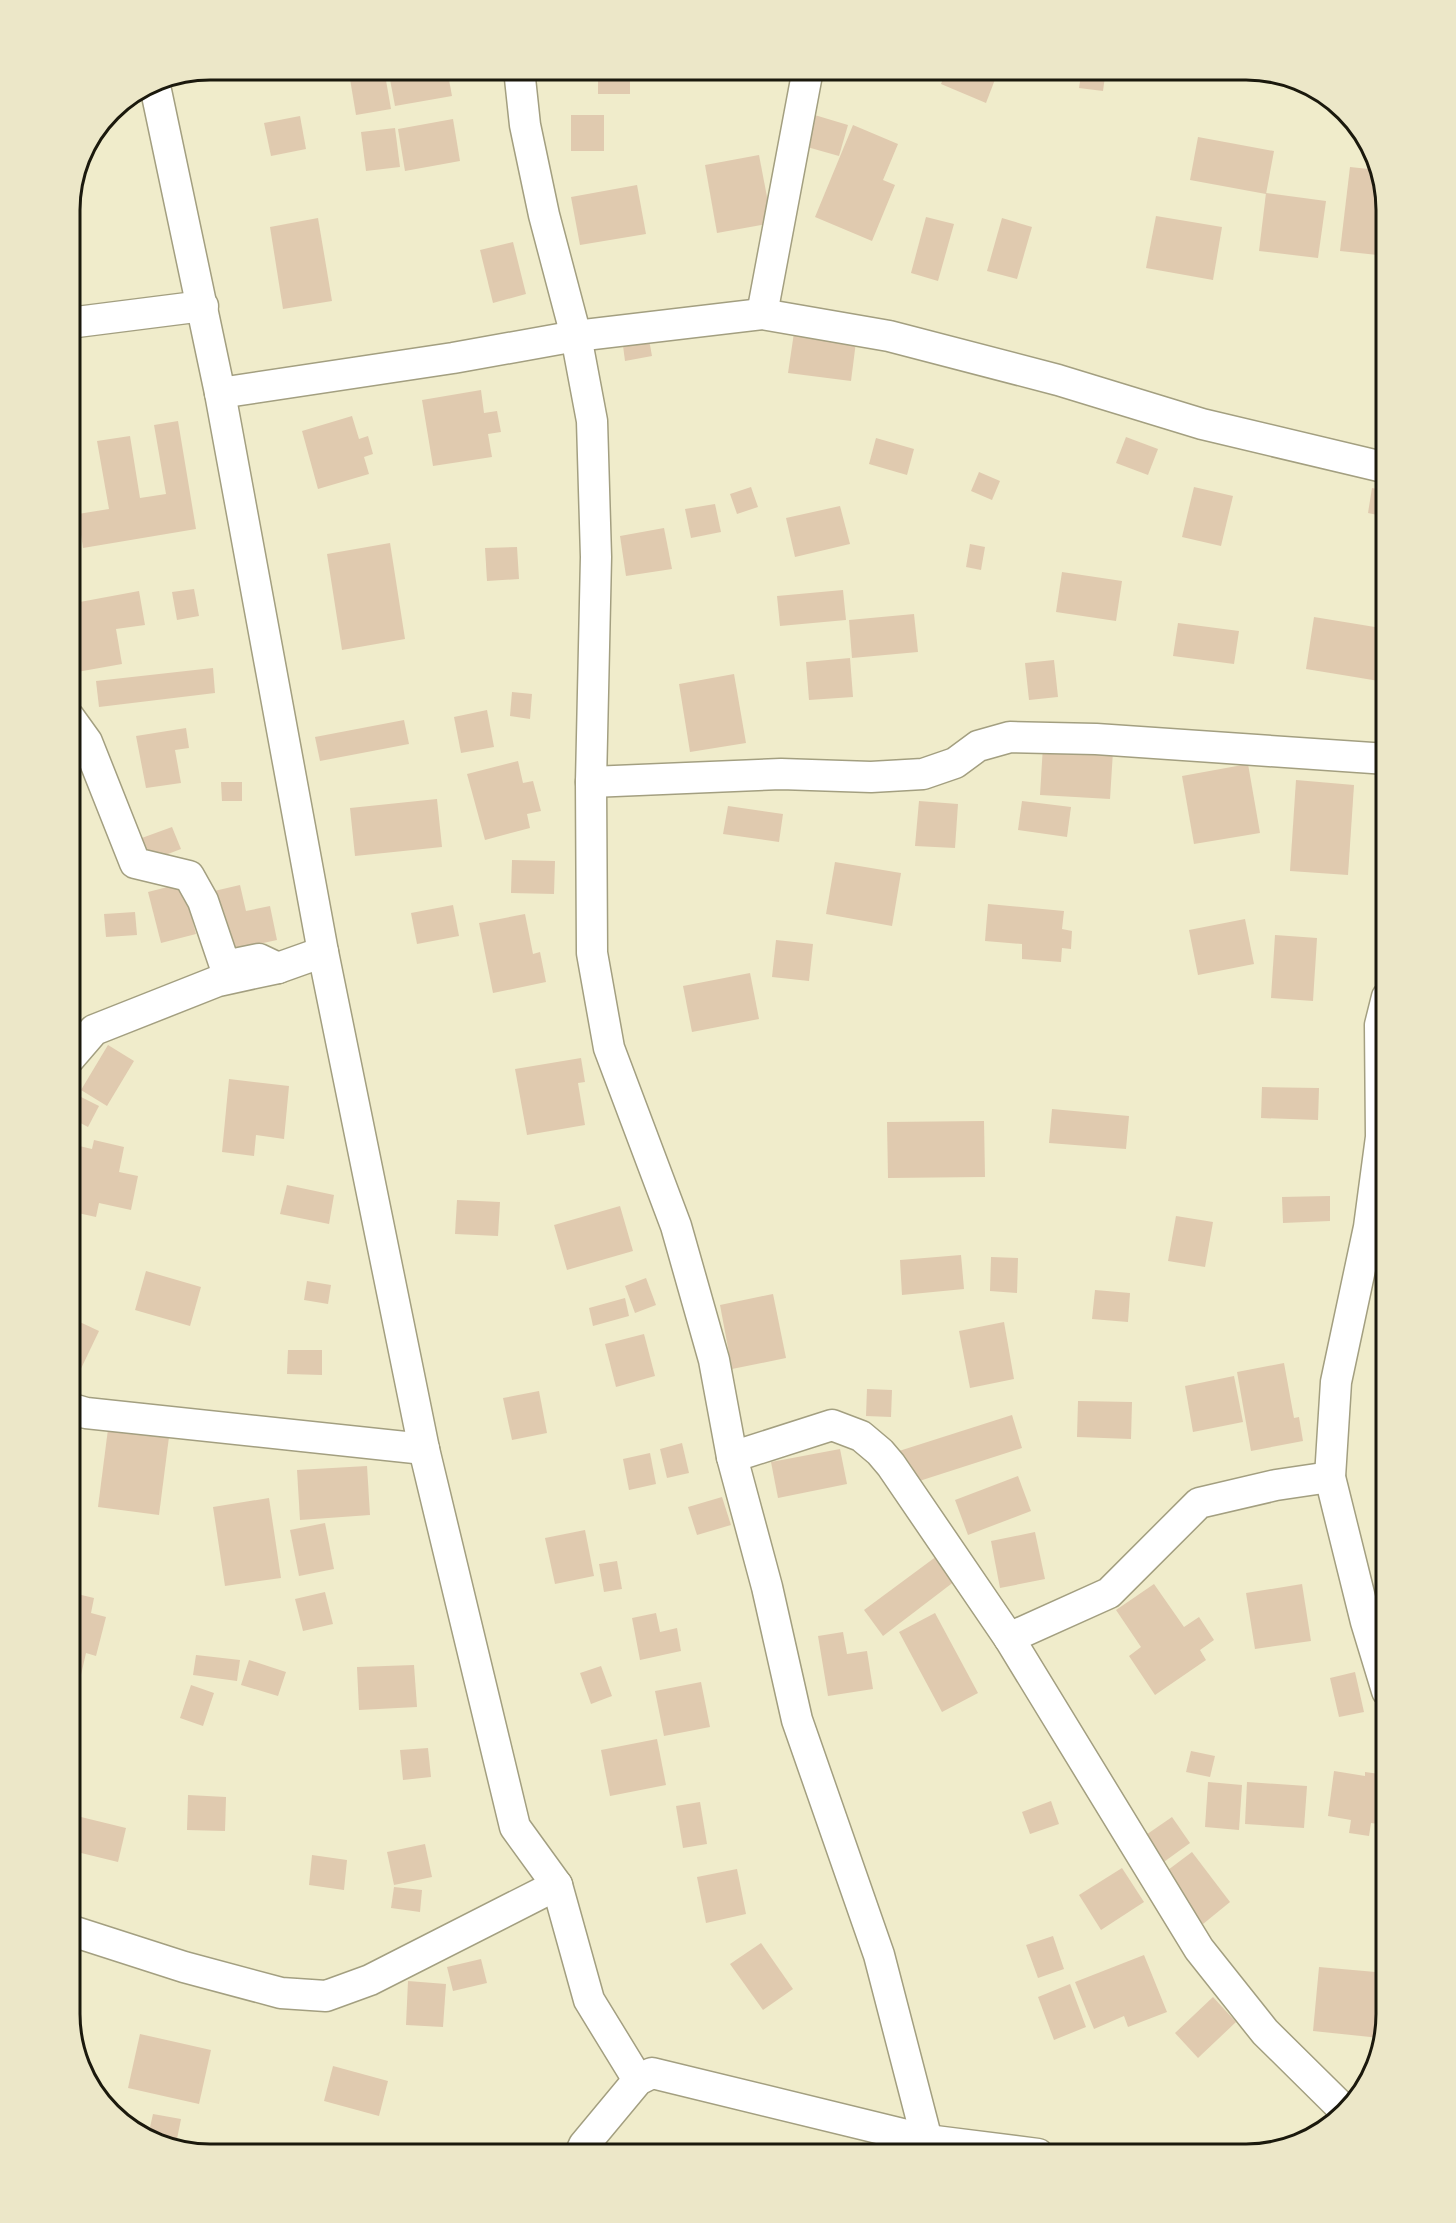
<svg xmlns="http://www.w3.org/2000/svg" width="1456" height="2223" viewBox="0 0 1456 2223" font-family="'DM Sans',sans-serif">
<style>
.building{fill:#e0caaf}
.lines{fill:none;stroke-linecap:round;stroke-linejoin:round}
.minor-casing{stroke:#a39f80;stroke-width:33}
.minor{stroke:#fff;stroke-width:30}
.rim{fill:none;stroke:#1b190d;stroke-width:3}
</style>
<rect width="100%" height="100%" fill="#f0eccb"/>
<!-- building -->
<g class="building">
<polygon points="374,69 384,69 391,109 356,115 349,73"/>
<polygon points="388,69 447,69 452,96 395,106"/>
<rect x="598" y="69" width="32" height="25"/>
<polygon points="678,69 715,69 715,71 678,75"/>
<polygon points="947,69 999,69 986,103 941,84"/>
<polygon points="1082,69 1106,69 1103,91 1079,88"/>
<polygon points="1193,69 1235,69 1235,73 1193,71"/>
<polygon points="808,113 848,125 839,156 800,145"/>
<rect x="571" y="115" width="33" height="36"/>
<polygon points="300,116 306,149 271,156 264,123"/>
<polygon points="453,119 460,161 405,171 398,129"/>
<polygon points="853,125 898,144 883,180 895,185 872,241 815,217"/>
<polygon points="395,128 400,167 366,171 361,132"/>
<polygon points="1198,137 1274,151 1266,194 1190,180"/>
<polygon points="759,155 772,223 717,233 705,165"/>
<polygon points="1350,167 1378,170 1387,209 1387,256 1340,251"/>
<polygon points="637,185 646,234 580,245 571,197"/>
<polygon points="1266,193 1326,201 1318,258 1259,251"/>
<polygon points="1156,216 1222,227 1213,280 1146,268"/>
<polygon points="926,217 954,224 938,281 911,273"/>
<polygon points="318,218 332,301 283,309 270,227"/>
<polygon points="1002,218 1032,227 1017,279 987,271"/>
<polygon points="513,242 526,294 493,303 480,250"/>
<polygon points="795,326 857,334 851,381 788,373"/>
<polygon points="648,334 652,356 625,361 622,338"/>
<polygon points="481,390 484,413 497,411 501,432 488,434 492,457 433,466 422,400"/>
<polygon points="352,416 359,439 368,436 373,454 364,457 369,474 318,489 302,431"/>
<polygon points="178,421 196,529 83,548 78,514 109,509 97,441 130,436 140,498 166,494 154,425"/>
<polygon points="1126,437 1158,449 1148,475 1116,463"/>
<polygon points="876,438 914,449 907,475 869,464"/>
<polygon points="979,472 1000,481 992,500 971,491"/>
<polygon points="751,487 758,507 737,514 730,494"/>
<polygon points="1194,487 1233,496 1221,546 1182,537"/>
<polygon points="1372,488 1387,491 1387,517 1368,513"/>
<polygon points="715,504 721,532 691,538 685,509"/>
<polygon points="840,506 850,544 795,557 786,518"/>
<polygon points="664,528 672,569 626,576 620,536"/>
<polygon points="390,543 405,639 342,650 327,554"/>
<polygon points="970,544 985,547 981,570 966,567"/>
<polygon points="517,547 519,579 487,581 485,548"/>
<polygon points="1062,572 1122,581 1116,621 1056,612"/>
<polygon points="194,589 199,616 177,620 172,592"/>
<polygon points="843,590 846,620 780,626 777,596"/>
<polygon points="139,591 145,625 116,629 122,664 77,672 69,629 69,604"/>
<polygon points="914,614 918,652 852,658 849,620"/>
<polygon points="1314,617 1387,629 1385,682 1306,669"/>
<polygon points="1178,623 1239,631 1234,664 1173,656"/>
<polygon points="850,658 853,697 809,700 806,662"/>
<polygon points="1054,660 1058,697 1029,700 1025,663"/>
<polygon points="213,668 215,693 99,707 96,681"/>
<polygon points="734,674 746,743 690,752 679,684"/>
<polygon points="512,692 532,694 530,719 510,716"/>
<polygon points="487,710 494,747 461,753 454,717"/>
<polygon points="404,720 409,744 320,761 315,737"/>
<polygon points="186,728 189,748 175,750 181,783 146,788 136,736"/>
<polygon points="1043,746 1113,751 1110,799 1040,795"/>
<polygon points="518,761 523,783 533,781 541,811 527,814 530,828 485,840 467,774"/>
<polygon points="1248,764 1260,833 1194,844 1182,776"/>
<polygon points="1296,780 1354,785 1348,875 1290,871"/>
<polygon points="221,782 242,782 242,801 222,801"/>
<polygon points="437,799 442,847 355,856 350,808"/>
<polygon points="919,801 958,804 955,848 915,846"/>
<polygon points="1022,801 1071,807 1067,837 1018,830"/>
<polygon points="728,806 783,814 779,842 723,834"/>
<polygon points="172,827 181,849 147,862 139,839"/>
<polygon points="512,860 555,861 554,894 511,893"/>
<polygon points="835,862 901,873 892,926 826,914"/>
<polygon points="183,883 196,934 161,943 148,892"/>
<polygon points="240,885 246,911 270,906 277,940 223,952 210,892"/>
<polygon points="988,904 1064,911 1062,929 1072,931 1071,949 1062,948 1061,962 1022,959 1022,944 985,941"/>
<polygon points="453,905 459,936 417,944 411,913"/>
<polygon points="135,912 137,935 106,937 104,914"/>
<polygon points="525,914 533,954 540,952 546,982 493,993 479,923"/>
<polygon points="1245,919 1254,964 1198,975 1189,930"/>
<polygon points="1275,935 1317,938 1313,1001 1271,998"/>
<polygon points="776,940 813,944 809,981 772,977"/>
<polygon points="750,973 759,1019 692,1032 683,986"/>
<polygon points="108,1045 134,1061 107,1106 81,1090"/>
<polygon points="581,1058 585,1082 578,1083 585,1125 527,1135 515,1069"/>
<polygon points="229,1079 289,1086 284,1139 256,1135 254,1156 222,1152"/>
<polygon points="1262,1087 1319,1088 1318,1120 1261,1118"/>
<polygon points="71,1092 99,1106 88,1127 69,1117 69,1096"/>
<polygon points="1052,1109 1129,1116 1126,1149 1049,1143"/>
<polygon points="984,1121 985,1177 888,1178 887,1122"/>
<polygon points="69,1122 80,1126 70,1156 69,1156"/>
<polygon points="94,1140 124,1147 119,1172 138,1176 131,1210 99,1203 96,1217 69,1211 69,1171 75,1145 92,1149"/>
<polygon points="287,1185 334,1195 329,1224 280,1214"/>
<polygon points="1330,1196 1330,1221 1283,1223 1282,1197"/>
<polygon points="457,1200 500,1202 498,1236 455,1234"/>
<polygon points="620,1206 633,1251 567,1270 554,1225"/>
<polygon points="1176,1216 1213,1222 1205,1267 1168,1261"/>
<polygon points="961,1255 964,1289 902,1295 900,1260"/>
<polygon points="991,1257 1018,1258 1017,1293 990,1291"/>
<polygon points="146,1271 201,1287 190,1326 135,1310"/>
<polygon points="646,1278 656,1305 635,1313 625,1286"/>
<polygon points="307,1281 331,1285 328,1304 304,1300"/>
<polygon points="1095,1290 1130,1293 1128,1322 1092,1319"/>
<polygon points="773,1294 786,1358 732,1369 720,1305"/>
<polygon points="625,1298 629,1316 593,1326 589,1308"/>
<polygon points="69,1317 99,1331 77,1377 69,1373"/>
<polygon points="1004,1322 1014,1379 970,1388 959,1331"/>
<polygon points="644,1334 655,1376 616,1387 605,1344"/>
<polygon points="288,1350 322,1350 322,1375 287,1374"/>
<polygon points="1284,1363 1294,1418 1299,1417 1303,1441 1251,1451 1237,1372"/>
<polygon points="1234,1376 1243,1422 1193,1432 1185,1386"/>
<polygon points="867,1389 892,1390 891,1417 866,1416"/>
<polygon points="539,1391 547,1433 512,1440 503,1398"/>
<polygon points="1078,1401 1132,1402 1131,1439 1077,1437"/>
<polygon points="1012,1415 1022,1448 910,1484 899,1451"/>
<polygon points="108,1429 169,1437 159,1515 98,1507"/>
<polygon points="682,1443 689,1473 667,1478 660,1449"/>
<polygon points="840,1449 847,1484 778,1498 771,1462"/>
<polygon points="650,1453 656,1484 629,1490 623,1459"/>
<polygon points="367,1466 370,1515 300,1520 297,1470"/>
<polygon points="1018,1476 1031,1511 968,1535 955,1500"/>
<polygon points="722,1497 731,1525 697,1535 688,1507"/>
<polygon points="269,1498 281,1578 225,1586 213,1507"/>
<polygon points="325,1523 334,1569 299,1576 290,1530"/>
<polygon points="585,1530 594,1576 555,1584 545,1538"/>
<polygon points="1035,1532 1045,1579 1000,1588 991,1541"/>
<polygon points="937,1556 955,1581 883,1636 864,1610"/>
<polygon points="617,1561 622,1589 604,1592 599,1564"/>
<polygon points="1154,1584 1184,1627 1199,1617 1214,1640 1200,1650 1206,1660 1155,1695 1129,1656 1141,1647 1116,1610"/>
<polygon points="1302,1584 1311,1641 1255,1649 1246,1593"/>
<polygon points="69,1592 94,1598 91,1613 106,1617 96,1656 86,1653 81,1675 69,1672"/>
<polygon points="325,1592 333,1624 303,1631 295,1599"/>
<polygon points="656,1613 660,1632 677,1628 681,1651 640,1660 632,1618"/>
<polygon points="935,1613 978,1693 942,1712 899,1632"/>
<polygon points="843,1632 847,1654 867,1651 873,1689 828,1696 818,1636"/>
<polygon points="196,1655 240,1660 237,1681 193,1675"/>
<polygon points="249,1660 286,1672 278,1696 241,1685"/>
<polygon points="414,1665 417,1707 359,1710 357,1667"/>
<polygon points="601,1666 612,1696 591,1704 580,1673"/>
<polygon points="1355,1672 1364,1712 1339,1717 1330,1678"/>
<polygon points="701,1682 710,1727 664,1736 655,1691"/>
<polygon points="191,1685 214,1693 203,1726 180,1718"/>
<polygon points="657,1739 666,1785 610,1796 601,1750"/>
<polygon points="428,1748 431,1777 403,1780 400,1750"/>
<polygon points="1191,1751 1215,1756 1210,1777 1186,1772"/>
<polygon points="1334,1771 1365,1776 1365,1772 1387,1775 1386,1825 1371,1823 1369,1836 1349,1833 1351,1820 1328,1816"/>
<polygon points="1208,1782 1242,1785 1239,1830 1205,1827"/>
<polygon points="1247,1782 1307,1786 1304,1828 1245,1824"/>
<polygon points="188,1795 226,1797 225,1831 187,1830"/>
<polygon points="1051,1801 1059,1824 1030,1834 1022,1812"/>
<polygon points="700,1802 707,1844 683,1848 676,1806"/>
<polygon points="81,1817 126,1828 118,1862 73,1851"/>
<polygon points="1172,1817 1190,1843 1161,1864 1143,1837"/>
<polygon points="425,1844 432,1877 394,1885 387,1852"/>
<polygon points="1192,1852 1230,1902 1203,1924 1164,1873"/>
<polygon points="312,1855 347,1860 344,1890 309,1885"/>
<polygon points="1122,1868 1144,1902 1101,1930 1079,1895"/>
<polygon points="737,1869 746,1914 706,1923 697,1877"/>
<polygon points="394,1887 422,1890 420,1912 391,1908"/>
<polygon points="1053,1936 1064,1969 1038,1978 1026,1945"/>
<polygon points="761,1943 793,1989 763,2010 730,1964"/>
<polygon points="1144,1955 1167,2012 1128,2027 1124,2016 1094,2029 1075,1982"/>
<polygon points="481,1959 487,1983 453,1991 447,1967"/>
<polygon points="1319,1967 1387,1973 1387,2014 1380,2038 1313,2031"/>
<polygon points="408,1981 446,1984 443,2027 406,2025"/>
<polygon points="1070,1984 1086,2027 1054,2040 1038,1997"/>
<polygon points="1213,1997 1236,2022 1198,2058 1175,2033"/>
<polygon points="140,2034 211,2050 199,2104 128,2088"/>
<polygon points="333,2066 388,2081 379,2116 324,2101"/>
<polygon points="153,2114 181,2119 176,2144 148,2136"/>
</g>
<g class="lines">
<defs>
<g id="minor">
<polyline points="519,69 525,125 544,215 576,336 592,421 596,557 591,782 592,953 609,1048 676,1226 714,1360 732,1457 767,1587 797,1720 879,1955 927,2140"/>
<polyline points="154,81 220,393 323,952 424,1449 515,1827 557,1885 589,2000 638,2080"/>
<polyline points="762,314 808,69"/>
<polyline points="69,323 203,306"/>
<polyline points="220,393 453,358 576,336 762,314 889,336 1058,380 1202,424 1387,468"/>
<polyline points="69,717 87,742 135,863 189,876 203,901 225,966 259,959 278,968"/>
<polyline points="591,782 781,774 871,777 923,774 955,763 978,746 1010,737 1096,739 1387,759"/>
<polyline points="69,1059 94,1030 218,981 278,968 323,952"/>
<polyline points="69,1408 86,1413 424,1449"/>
<polyline points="732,1457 832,1425 861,1436 880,1452 891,1465 1009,1638 1199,1949 1265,2032 1343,2109"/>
<polyline points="1009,1638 1109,1593 1199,1503 1276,1485 1330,1477"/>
<polyline points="1387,1691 1366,1622 1330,1477 1336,1382 1369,1227 1381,1137 1380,1025 1387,997"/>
<polyline points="69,1930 184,1967 281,1993 326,1996 370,1980 557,1885"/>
<polyline points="580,2154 584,2145 638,2080 652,2073 927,2140 1038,2154"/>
</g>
</defs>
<!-- minor casing -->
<use href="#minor" class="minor-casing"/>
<!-- minor -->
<use href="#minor" class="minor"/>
</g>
<!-- crop -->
<path d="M0 0H1456V2223H0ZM210 80H1246A130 130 0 0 1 1376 210V2014A130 130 0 0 1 1246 2144H210A130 130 0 0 1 80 2014V210A130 130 0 0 1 210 80Z" fill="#ece7c8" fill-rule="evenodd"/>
<path class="rim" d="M210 80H1246A130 130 0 0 1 1376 210V2014A130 130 0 0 1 1246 2144H210A130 130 0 0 1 80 2014V210A130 130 0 0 1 210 80Z"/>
</svg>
